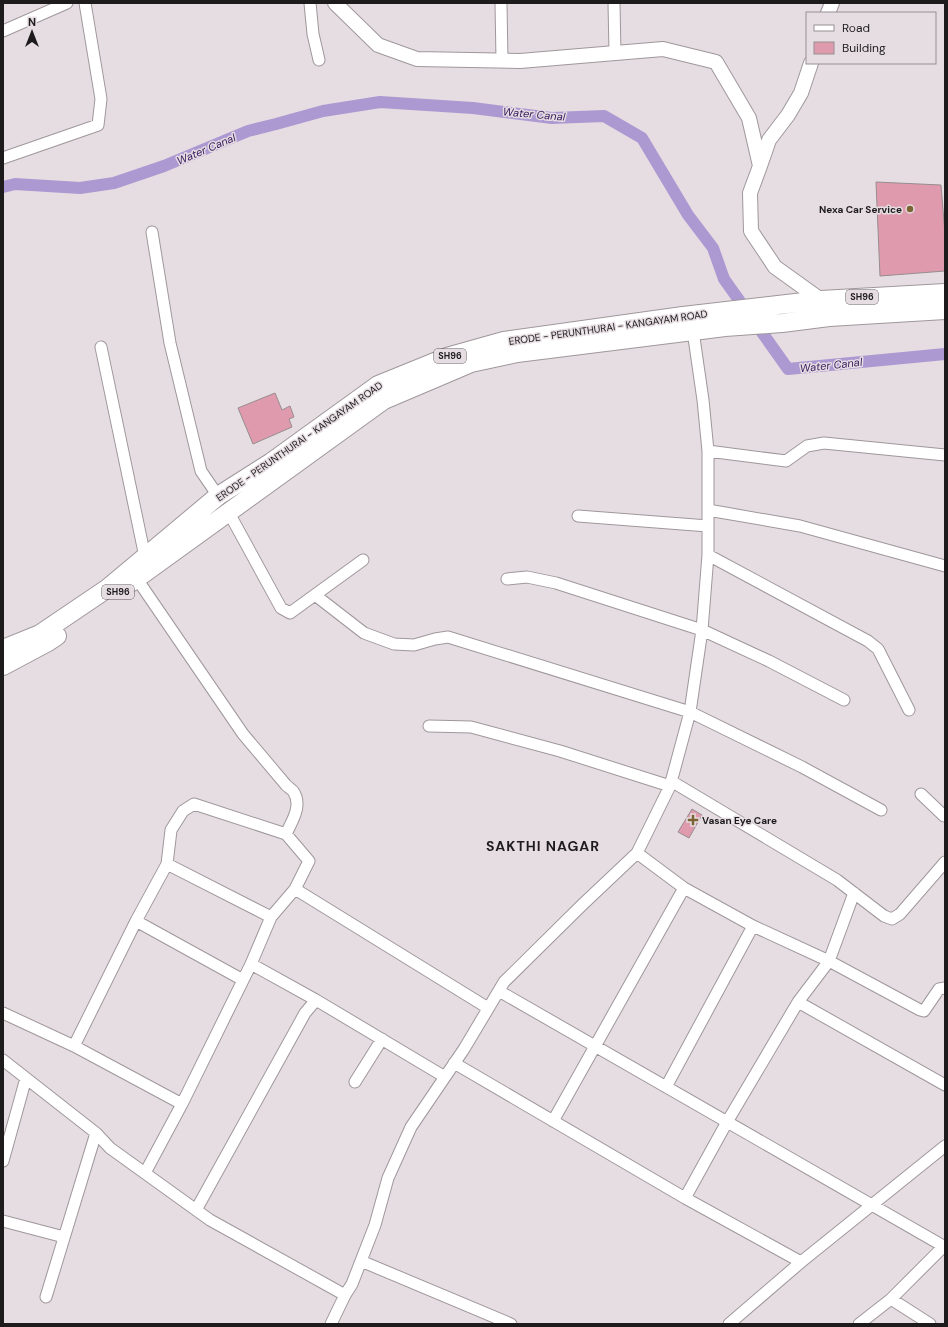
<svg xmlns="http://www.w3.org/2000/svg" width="948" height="1327" viewBox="0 0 948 1327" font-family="'DM Sans',sans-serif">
  <rect width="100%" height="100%" fill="#e6dde2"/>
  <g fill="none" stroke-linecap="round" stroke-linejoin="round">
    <path stroke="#ac99d2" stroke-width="12" d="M 3,187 L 15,184 L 80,188 L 114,183 L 164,166 L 248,131 L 276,124 L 323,111 L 380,102 L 473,108 L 552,118 L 604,116 L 642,138 L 688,215 L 713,248 L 724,279 L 788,369 L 945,354"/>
  </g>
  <path fill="#df9bad" stroke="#968d8f" d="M 876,182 L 941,185 L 945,234 L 945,271 L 880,276 Z
    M 275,393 L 282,410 L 290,406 L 294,417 L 289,419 L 292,427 L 253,444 L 238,408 Z
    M 692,809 L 702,815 L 689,838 L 678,832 Z"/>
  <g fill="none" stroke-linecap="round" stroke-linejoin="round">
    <defs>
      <path id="minor" d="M 310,3 L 313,34 L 319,60
        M 501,3 L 502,60
        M 614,3 L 615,53
        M 3,31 L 67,3
        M 3,158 L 98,125 L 101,99 L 85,3
        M 152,232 L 170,343 L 201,471 L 218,496
        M 101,347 L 145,557
        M 708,451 L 786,461 L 807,446 L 824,443 L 945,455
        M 708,510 L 800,526 L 945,566
        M 229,513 L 281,608 L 290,613 L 363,560
        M 578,516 L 708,526
        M 708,555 L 868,641 L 878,649 L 909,710
        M 137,579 L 243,734 L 286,785 C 288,787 291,789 293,791 C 303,805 292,821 286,834 L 309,861 L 295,889 L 488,1008
        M 507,579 L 527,577 L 556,583 L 702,630 L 769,661 L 844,700
        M 315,595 L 364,633 L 394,644 L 414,645 L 435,639 L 448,637 L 690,712 L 802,767 L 881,810
        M 429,726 L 471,727 L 560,751 L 670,786
        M 671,781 L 837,880 L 884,916 L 892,919 L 900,914 L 945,862
        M 921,794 L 944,816
        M 637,853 L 684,888 L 753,926 L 829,961 L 920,1010 L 924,1011 L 939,989 L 945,988
        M 167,864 L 271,917
        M 136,921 L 243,980
        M 251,964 L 316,1000 L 445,1077
        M 499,991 L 945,1247
        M 798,1002 L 945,1085
        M 3,1013 L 74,1046 L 182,1104
        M 74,1046 L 136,921 L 167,864 L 171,830 L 183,811 L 194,804 L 286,834
        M 3,1060 L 96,1133 L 110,1148 L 210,1220 L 345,1295 L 352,1284 L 375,1225 L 388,1178 L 411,1127 L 464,1049 L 504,982 L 582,905 L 637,853 L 670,786 L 690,712 L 702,630 L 708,555 L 708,451 L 703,400 L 693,331
        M 454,1063 L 685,1198 L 801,1262
        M 355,1082 L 382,1039
        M 666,1087 L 753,926
        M 553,1121 L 684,888
        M 3,1161 L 26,1078
        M 145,1173 L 182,1104 L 251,964 L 271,917 L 295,889
        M 685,1198 L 727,1122 L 798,1002 L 829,961 L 854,893
        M 196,1210 L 305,1013 L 316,1000
        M 3,1221 L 64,1237
        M 361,1261 L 511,1324
        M 46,1297 L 96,1133
        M 891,1299 L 930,1324
        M 331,1324 L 345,1295
        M 729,1324 L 801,1262 L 945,1146
        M 859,1324 L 891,1299 L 944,1246"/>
      <path id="tertiary" d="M 335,3 L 378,45 L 417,59 L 520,61 L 663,49 L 716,62 L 749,118 L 760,166
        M 828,13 L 832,3
        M 811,63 L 801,93 L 788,115 L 769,140 L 760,166 L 750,193 L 751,231 L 775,267 L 821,300 L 824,305"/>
      <path id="primary" d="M 132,582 L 384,400 L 471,363 L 517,353 L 725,327 L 782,323 L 829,317 L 945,310
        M 3,649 L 40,634 L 108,588 L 218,496 L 270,463 L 378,385 L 447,357 L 504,341 L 683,316 L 821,300 L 945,293
        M 3,666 L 48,642 L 57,636"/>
    </defs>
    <use href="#minor" stroke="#9f979b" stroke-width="13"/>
    <use href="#tertiary" stroke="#9f979b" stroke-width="16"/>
    <use href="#primary" stroke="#9f979b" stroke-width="20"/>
    <use href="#minor" stroke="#fff" stroke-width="11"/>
    <use href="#tertiary" stroke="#fff" stroke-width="14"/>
    <use href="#primary" stroke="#fff" stroke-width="18"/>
  </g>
  <g fill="#7a6434" stroke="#e6dde2" stroke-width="1.5">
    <circle cx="910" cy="209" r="4"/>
    <path d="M691 814h4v4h4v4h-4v4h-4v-4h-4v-4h4z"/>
  </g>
  <g text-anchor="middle" stroke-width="3" stroke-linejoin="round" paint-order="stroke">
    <g fill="#e6dde2" stroke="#5a5557" stroke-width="1">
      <rect x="846" y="290" width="32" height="14" rx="3"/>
      <rect x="434" y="349" width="32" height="14" rx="3"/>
      <rect x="102" y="585" width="32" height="14" rx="3"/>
    </g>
    <g font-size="9" font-weight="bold" fill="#1e1b1c">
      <text x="862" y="300">SH96</text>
      <text x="450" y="359">SH96</text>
      <text x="118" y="595">SH96</text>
    </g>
    <g font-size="10" font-weight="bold" fill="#1e1b1c" stroke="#e6dde2" text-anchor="end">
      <text x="902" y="213">Nexa Car Service</text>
      <text x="702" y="824" text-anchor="start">Vasan Eye Care</text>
    </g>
    <g font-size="10" fill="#1e1b1c" stroke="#e6dde2">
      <text transform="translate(608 327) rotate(-8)" y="4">ERODE - PERUNTHURAI - KANGAYAM ROAD</text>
      <text transform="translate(299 441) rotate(-35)" y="4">ERODE - PERUNTHURAI - KANGAYAM ROAD</text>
    </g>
    <g font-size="11" font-style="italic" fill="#37195d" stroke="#e6dde2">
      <text transform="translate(534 114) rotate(5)" y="4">Water Canal</text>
      <text transform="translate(206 149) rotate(-23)" y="4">Water Canal</text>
      <text transform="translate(831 365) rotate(-6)" y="4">Water Canal</text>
    </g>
    <g font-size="14" font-weight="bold" letter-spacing="1" fill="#1e1b1c" stroke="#e6dde2">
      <text x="543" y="851">SAKTHI NAGAR</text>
    </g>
  </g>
  <rect width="948" height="1327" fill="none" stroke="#1e1b1c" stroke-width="8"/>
  <rect x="806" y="12" width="130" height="52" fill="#e6dde2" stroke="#968f93"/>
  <rect x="814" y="25" width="20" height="6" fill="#ffffff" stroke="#968f93"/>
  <text x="842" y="32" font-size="12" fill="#1e1b1c">Road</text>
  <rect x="814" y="42" width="20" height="12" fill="#df9bad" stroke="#968f93"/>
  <text x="842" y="52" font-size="12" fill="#1e1b1c">Building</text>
  <g transform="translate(32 32)" stroke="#e6dde2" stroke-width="3" paint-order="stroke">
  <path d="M0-3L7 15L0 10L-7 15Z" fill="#1e1b1c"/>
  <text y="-6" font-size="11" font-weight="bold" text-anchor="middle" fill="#1e1b1c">N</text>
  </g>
</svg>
